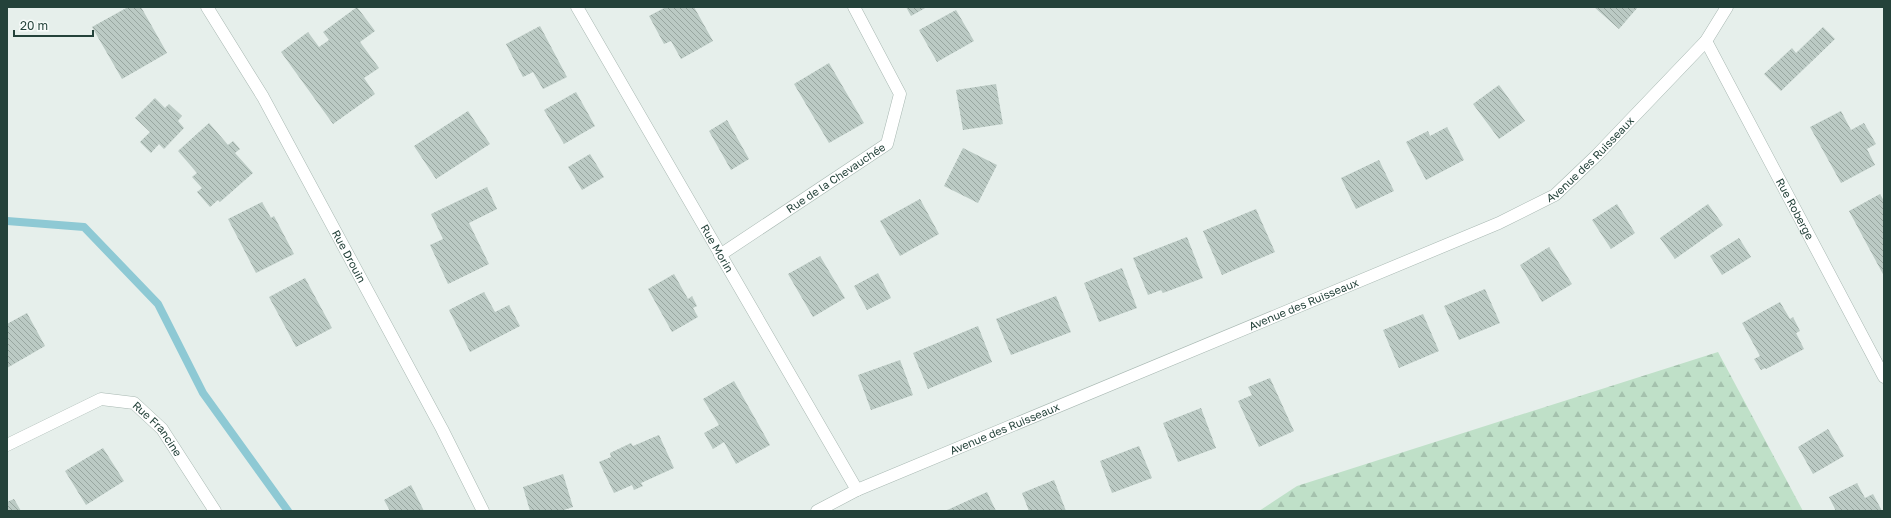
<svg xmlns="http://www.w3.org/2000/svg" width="1891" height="518" viewBox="0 0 1891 518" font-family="'Golos Text',sans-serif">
  <defs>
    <pattern id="forest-firs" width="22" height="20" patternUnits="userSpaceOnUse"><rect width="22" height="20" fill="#bfe0c8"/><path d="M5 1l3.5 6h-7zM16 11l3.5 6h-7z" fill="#a4c1ad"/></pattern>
    <pattern id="building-back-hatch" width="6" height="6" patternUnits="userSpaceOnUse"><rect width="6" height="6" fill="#bbcac4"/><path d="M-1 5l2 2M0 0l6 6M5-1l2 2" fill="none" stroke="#98a6a0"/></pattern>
  </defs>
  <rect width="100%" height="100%" fill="#e6efeb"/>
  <path fill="url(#forest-firs)" d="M 1718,352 L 1803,511 L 1259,511 L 1297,486 Z"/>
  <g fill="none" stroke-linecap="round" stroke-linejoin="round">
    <path stroke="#8ec9d4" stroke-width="8" d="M 7,221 L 84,227 L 158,304 L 203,393 L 288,511"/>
  </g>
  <path fill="url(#building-back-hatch)" d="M 128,7 L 141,7 L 167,53 L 122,79 L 92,27 Z
    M 357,7 L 375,31 L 360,42 L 379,68 L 364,78 L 375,94 L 333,124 L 281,52 L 308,32 L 319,47 L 329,40 L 323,32 Z
    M 666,7 L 694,7 L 713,41 L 681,59 L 671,41 L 664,44 L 649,16 Z
    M 906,7 L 927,7 L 911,16 Z
    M 1594,7 L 1638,7 L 1619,29 Z
    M 956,10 L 974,41 L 937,62 L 919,30 Z
    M 540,26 L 567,77 L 543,89 L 533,72 L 523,77 L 506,44 Z
    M 1823,27 L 1835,39 L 1781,91 L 1764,74 L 1792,48 L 1796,53 Z
    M 829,63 L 864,123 L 829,143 L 794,84 Z
    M 996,84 L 1003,124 L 963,130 L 956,90 Z
    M 1499,85 L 1525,121 L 1499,139 L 1473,104 Z
    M 576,92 L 595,126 L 564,144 L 544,110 Z
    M 155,98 L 165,108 L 169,104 L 182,116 L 178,121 L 184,128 L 164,149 L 159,144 L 151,153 L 140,142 L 150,132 L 135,118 Z
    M 468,111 L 490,144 L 436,179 L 414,146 Z
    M 1841,111 L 1851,130 L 1864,123 L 1876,144 L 1867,149 L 1875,165 L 1841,183 L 1810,127 Z
    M 727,120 L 749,159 L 731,170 L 709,131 Z
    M 209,123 L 228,145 L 233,141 L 240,149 L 235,153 L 253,173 L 220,202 L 218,200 L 210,207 L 197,192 L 202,188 L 192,177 L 197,173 L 178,151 Z
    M 1447,127 L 1464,160 L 1426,180 L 1406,142 L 1428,131 L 1430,136 Z
    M 963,148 L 997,165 L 978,203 L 944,186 Z
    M 590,154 L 604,177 L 582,190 L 568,167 Z
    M 1379,160 L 1394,191 L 1356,209 L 1341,178 Z
    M 487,187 L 497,209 L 469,223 L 489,264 L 448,284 L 430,245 L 443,239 L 431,214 Z
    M 1880,194 L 1884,201 L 1884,276 L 1849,211 Z
    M 920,199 L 939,234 L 900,256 L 880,221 Z
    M 262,202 L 271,218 L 274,216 L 294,254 L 256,273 L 228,219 Z
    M 1617,204 L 1635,233 L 1611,249 L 1592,220 Z
    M 1708,204 L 1723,225 L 1675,259 L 1660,238 Z
    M 1256,209 L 1275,252 L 1222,275 L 1203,231 Z
    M 1187,237 L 1203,278 L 1163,293 L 1161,290 L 1148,295 L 1133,258 Z
    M 1739,238 L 1751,257 L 1722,275 L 1710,256 Z
    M 1549,247 L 1572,284 L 1542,302 L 1520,265 Z
    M 820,256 L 845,298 L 813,317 L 788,274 Z
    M 1122,268 L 1137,308 L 1099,322 L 1084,283 Z
    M 878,273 L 891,298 L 867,310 L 854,286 Z
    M 674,274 L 688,299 L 692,296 L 697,306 L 693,308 L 698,317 L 672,332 L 648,289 Z
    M 305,278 L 332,328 L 296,347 L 269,297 Z
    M 1485,289 L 1500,323 L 1459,340 L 1444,306 Z
    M 484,292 L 495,312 L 509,305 L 520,326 L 470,352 L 449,310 Z
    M 1056,296 L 1071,332 L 1011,355 L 996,319 Z
    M 1780,302 L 1790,319 L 1793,317 L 1800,331 L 1796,333 L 1804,349 L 1766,369 L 1765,368 L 1761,370 L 1754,359 L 1760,356 L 1742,323 Z
    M 27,313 L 45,346 L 7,368 L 7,324 Z
    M 1423,314 L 1439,351 L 1399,368 L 1383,330 Z
    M 978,326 L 992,362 L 928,389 L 913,353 Z
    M 900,360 L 913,395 L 871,410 L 858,375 Z
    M 1270,378 L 1294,431 L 1259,447 L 1238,401 L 1252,395 L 1248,387 Z
    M 734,381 L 770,445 L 736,464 L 724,442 L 713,449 L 704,433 L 719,425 L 703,399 Z
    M 1201,408 L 1216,448 L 1178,462 L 1163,423 Z
    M 1828,429 L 1844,456 L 1813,474 L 1798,447 Z
    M 659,435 L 674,468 L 641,483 L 643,486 L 634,490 L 632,485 L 614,493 L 599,462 L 611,457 L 610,453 L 631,443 L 633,446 Z
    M 1139,446 L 1152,478 L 1112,493 L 1100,461 Z
    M 103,448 L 124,481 L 86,505 L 65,471 Z
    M 563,474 L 573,507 L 561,511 L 530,511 L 523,487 Z
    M 1054,480 L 1066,511 L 1029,511 L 1022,493 Z
    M 1857,483 L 1865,498 L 1873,494 L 1882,511 L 1836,511 L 1829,497 Z
    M 411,485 L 424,511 L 390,511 L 384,500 Z
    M 987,492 L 996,511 L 945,511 Z
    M 14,499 L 21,511 L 7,511 L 7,502 Z"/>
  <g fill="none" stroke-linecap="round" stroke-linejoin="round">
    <defs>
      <g id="minor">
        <path id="s1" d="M 207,7 L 263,97 L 442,429 L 483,511"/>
        <path id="s2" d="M 577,7 L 857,490"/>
        <path id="s3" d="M 1706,41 L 1884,377"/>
        <path id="s4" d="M 720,255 L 887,144 L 900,94 L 854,7"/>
        <path id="s5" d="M 7,445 L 101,399 L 134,403 L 162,429 L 215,511"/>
        <path id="s6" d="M 817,511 L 857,490 L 1499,223 L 1555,195 L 1597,155 L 1706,41 L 1727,7"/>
      </g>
    </defs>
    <use href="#minor" stroke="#a8b8b2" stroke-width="13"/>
    <use href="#minor" stroke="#fff" stroke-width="12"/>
  </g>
  <g text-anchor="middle" stroke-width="3" stroke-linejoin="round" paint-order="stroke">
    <g font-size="11" fill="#24423a" stroke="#f7fbf9">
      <text dy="4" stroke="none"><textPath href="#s6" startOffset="853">Avenue des Ruisseaux</textPath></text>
      <text dy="4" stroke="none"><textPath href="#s4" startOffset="139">Rue de la Chevauchée</textPath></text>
      <text dy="4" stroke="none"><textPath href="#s3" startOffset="190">Rue Roberge</textPath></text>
      <text dy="4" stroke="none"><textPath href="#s2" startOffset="279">Rue Morin</textPath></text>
      <text dy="4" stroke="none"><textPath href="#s1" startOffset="287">Rue Drouin</textPath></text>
      <text dy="4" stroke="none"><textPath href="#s6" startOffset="529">Avenue des Ruisseaux</textPath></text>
      <text dy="4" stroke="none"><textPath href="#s6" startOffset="205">Avenue des Ruisseaux</textPath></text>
      <text dy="4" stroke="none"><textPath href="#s5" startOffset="173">Rue Francine</textPath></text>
    </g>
  </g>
  <rect width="1891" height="518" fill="none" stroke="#24423a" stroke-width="16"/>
  <path d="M14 30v6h79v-6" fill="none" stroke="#24423a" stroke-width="2"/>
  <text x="20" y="30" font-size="12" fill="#24423a" stroke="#f7fbf9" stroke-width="3" paint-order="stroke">20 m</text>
</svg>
